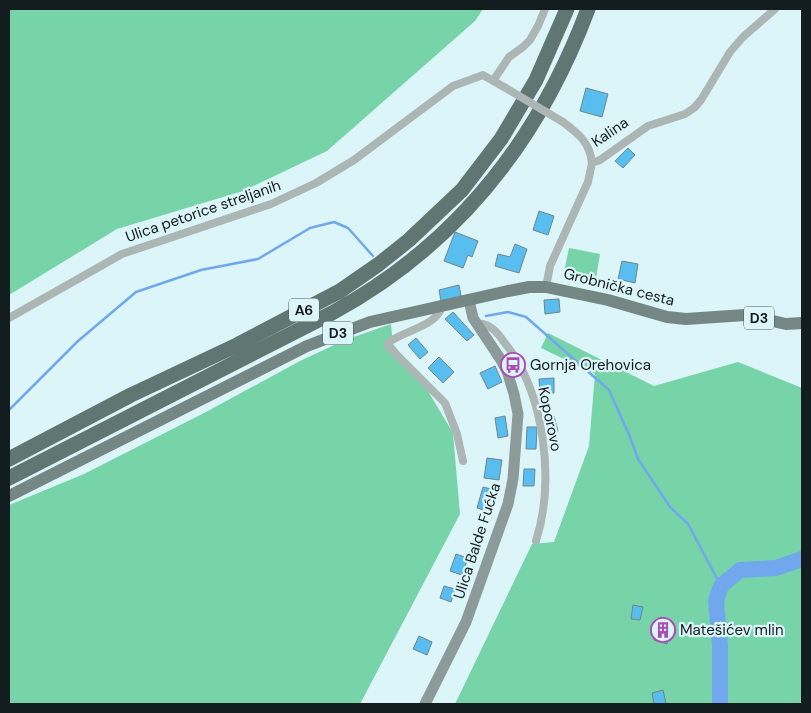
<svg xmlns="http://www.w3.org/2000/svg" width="811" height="713" viewBox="0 0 811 713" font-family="'DM Sans',sans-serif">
  <rect width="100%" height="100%" fill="#dcf5f9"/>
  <path fill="#76d4a8" d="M 9,9 L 483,9 L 475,21 L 327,151 L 243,191 L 117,229 L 9,295 Z
    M 569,248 L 600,254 L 596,278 L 564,272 Z
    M 391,324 L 393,344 L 419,376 L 453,433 L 460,514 L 360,704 L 9,704 L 9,505 L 84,474 L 206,412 L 300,361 L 345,340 Z
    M 548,333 L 654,386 L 738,362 L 802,388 L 802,704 L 455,704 L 532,544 L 554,542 L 589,446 L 595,374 L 541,348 Z"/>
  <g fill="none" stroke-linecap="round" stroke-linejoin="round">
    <path stroke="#71a8ed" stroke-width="2.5" d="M 486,316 L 508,312 L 526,317 L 609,390 L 630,437 L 638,459 L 670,507 L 688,524 L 721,586
      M 10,409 L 78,341 L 136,292 L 201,270 L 258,259 L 310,228 L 334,222 L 348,228 L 373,256"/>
    <path stroke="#71a8ed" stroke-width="16" d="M 720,704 L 720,646 L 716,601 L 721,586 L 740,570 L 776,568 L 802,559"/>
  </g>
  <path fill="#58beef" stroke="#71848e" d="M 586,88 L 608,94 L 602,117 L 580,111 Z
    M 628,148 L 635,155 L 623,168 L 615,161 Z
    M 539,211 L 554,216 L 548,235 L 533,230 Z
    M 455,232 L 478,241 L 472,257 L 468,255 L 463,268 L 444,261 Z
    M 515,244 L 527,249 L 519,273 L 495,266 L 498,254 L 510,257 Z
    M 622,261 L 638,264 L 635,283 L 618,279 Z
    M 459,285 L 461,296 L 441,301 L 439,290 Z
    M 559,299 L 560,312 L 545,314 L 544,300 Z
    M 453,312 L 474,335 L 467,341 L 445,319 Z
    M 416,338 L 428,352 L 420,359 L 408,345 Z
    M 439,357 L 454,372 L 443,383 L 428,368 Z
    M 495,366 L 502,382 L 488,389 L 480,373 Z
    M 554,378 L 554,393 L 540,394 L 539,379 Z
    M 505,416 L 508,436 L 498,438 L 495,418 Z
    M 554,416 L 558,431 L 549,433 L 546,418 Z
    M 527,427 L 537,427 L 536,449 L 526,449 Z
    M 487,458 L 502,460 L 499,480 L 484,478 Z
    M 524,469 L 535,469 L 534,486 L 523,486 Z
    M 483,487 L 499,491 L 492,513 L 477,508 Z
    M 456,554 L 468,558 L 462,575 L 450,571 Z
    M 444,586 L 455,589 L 451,602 L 440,598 Z
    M 633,605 L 643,607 L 640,620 L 631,619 Z
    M 660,617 L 672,621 L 667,644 L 654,640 Z
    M 419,636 L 432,642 L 427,655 L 413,649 Z
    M 663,690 L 666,704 L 654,704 L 652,693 Z"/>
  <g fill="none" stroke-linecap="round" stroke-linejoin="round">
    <path stroke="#acb7b5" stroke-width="8" d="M 493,81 L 509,57 L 523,47 L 530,40 L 538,26 L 545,9
      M 563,122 C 579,134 590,143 592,163
      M 546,287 L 550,266 L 588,182 L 592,163 L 600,160 L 648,126 L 685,114 L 694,108 L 701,100 L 730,52 L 743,37 L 775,9
      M 442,306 C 438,326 402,331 388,343 L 388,346 L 445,403 L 457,434 L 463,461
      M 9,318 L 122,254 L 271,204 L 316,183 L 354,160 L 453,86 L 483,75 L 504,87
      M 477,324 C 489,322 498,333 504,342 C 545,392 555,481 536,541"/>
    <path stroke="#8c9b99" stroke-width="11" d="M 425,704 L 466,622 L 508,504 L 513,479 L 518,414 L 514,394 L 507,371 L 501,360 L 473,318 L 469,300"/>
    <path stroke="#748784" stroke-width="12" d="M 9,496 L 307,346 L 370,322 L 508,291 L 529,287 L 546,287 L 608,300 L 667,317 L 686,319 L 745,315 L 786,324 L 802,323"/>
    <path stroke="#607673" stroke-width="15" d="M 9,459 L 131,395 L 237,345 L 340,291 L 379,264 L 409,240 L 462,190 L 501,139 L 536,80 L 567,9
      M 9,478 L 332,313 C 457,245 539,140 588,9"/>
    <path stroke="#acb7b5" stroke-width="8" d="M 504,87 L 563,122"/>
  </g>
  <defs>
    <symbol id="bus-ring" viewBox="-11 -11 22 22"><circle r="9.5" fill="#dcf5f9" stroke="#ab4bb4" stroke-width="1.5"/><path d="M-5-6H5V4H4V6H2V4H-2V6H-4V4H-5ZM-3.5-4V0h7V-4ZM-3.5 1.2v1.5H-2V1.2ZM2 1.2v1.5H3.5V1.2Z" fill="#ab4bb4"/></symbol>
    <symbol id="building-ring" viewBox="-11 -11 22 22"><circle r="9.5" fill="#dcf5f9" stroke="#ab4bb4" stroke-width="1.5"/><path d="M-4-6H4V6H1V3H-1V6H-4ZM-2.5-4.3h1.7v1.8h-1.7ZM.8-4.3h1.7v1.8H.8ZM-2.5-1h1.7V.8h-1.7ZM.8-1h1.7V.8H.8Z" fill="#ab4bb4"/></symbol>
  </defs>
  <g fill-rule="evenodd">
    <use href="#bus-ring" x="499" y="351" width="28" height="28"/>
    <use href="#building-ring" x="649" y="616" width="28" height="28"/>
  </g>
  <g text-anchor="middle" stroke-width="4.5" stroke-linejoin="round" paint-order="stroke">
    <g fill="#dcf5f9" stroke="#4f5d60" stroke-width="1">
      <rect x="289" y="298.5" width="30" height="23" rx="4"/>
      <rect x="744" y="306.5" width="30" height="23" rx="4"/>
      <rect x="323" y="321.5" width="30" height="23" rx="4"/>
    </g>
    <g font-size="14" font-weight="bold" fill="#131c1e">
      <text x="304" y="315">A6</text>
      <text x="759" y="323">D3</text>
      <text x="338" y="338">D3</text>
    </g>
    <g font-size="15" fill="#131c1e" stroke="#dcf5f9">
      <text transform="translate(610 132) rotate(-34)" y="5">Kalina</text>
      <text transform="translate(203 211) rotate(-19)" y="5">Ulica petorice streljanih</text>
      <text transform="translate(619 287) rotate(14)" y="5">Grobnička cesta</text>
      <text transform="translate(550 419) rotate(78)" y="5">Koporovo</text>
      <text transform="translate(477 541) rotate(-72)" y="5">Ulica Balde Fućka</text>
    </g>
    <g font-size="15" fill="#131c1e" stroke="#dcf5f9" text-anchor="start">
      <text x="530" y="370">Gornja Orehovica</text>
      <text x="680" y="635">Matešićev mlin</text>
    </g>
  </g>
  <rect width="811" height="713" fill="none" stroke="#131c1e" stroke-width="20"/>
</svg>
